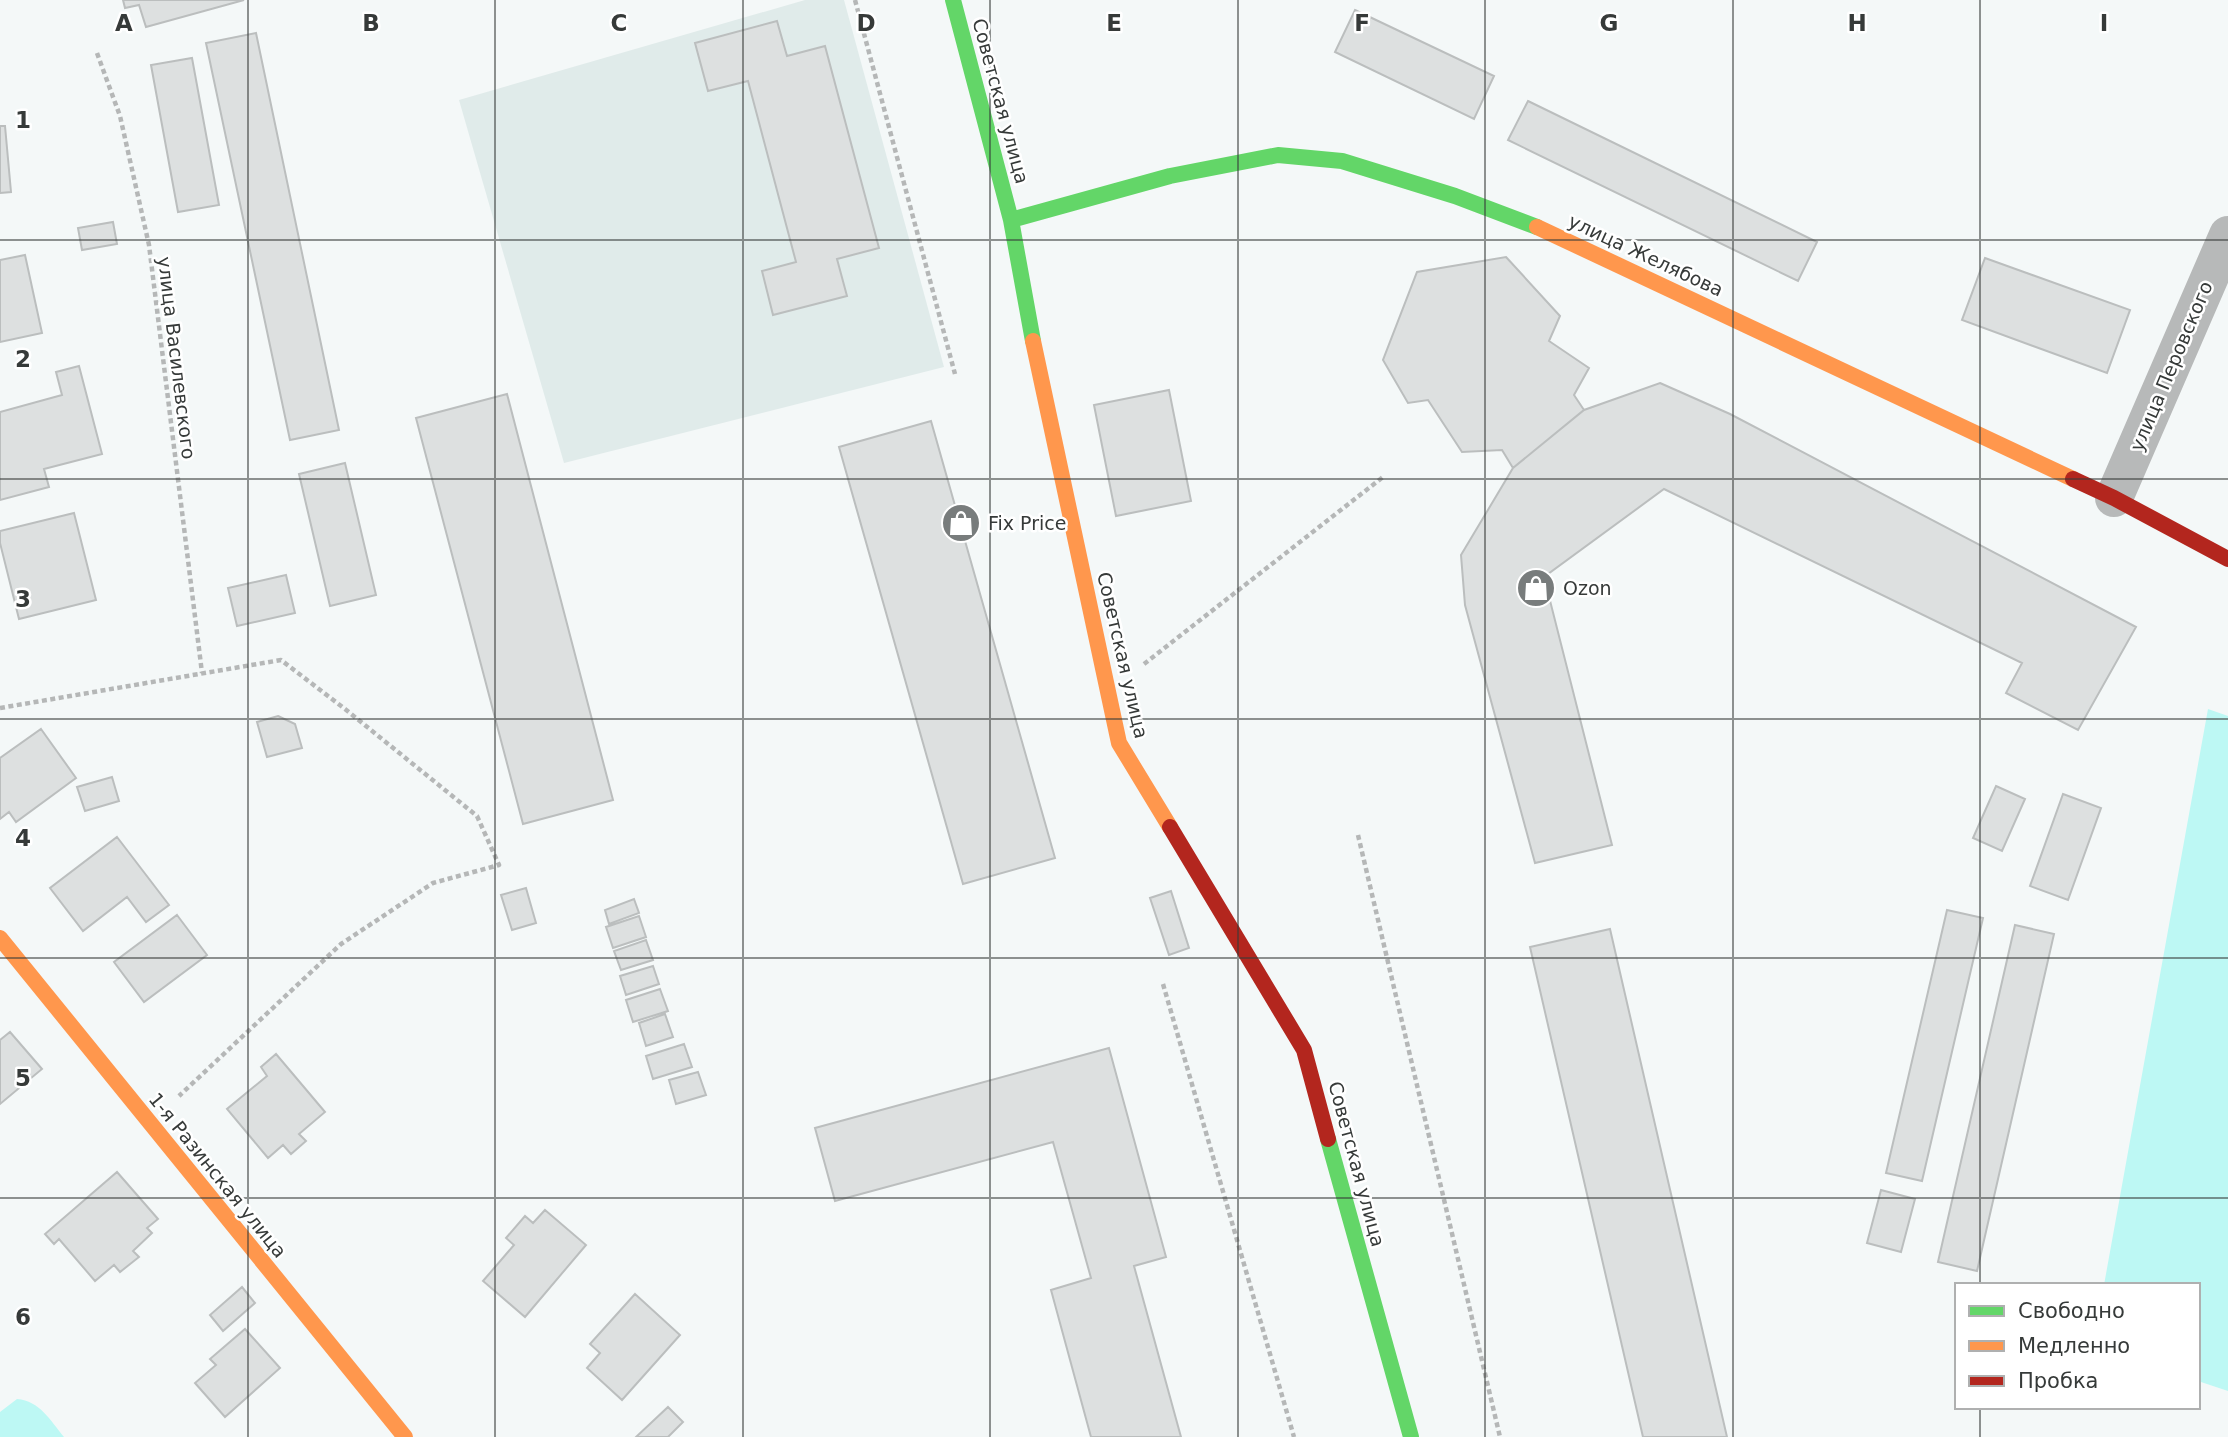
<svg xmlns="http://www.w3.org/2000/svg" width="2228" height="1437" viewBox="0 0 2228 1437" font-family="'DejaVu Sans',sans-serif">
  <rect width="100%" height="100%" fill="#f4f8f8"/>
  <path fill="#e0ebea" d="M 805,0 L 844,0 L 944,367 L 564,463 L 459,100 Z"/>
  <path fill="#bdf8f4" d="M 2208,709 L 2228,716 L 2228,1391 L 2198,1381 L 2198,1285 L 2104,1285 Z
    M 17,1399 C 40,1401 50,1420 64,1437 L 0,1437 L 0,1412 Z"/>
  <path fill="#dde0e0" stroke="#bbbebe" stroke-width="2" d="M 123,0 L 244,0 L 146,27 L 139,5 L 125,8 Z
    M 1355,10 L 1494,76 L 1474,119 L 1335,52 Z
    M 777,21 L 787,56 L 825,46 L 879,248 L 837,259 L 847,296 L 773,315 L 762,271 L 796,262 L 748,81 L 708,91 L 695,43 Z
    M 256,33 L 339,430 L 290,440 L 206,43 Z
    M 192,58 L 219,205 L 178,212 L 151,65 Z
    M 1528,101 L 1817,242 L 1798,281 L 1508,140 Z
    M 0,126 L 5,126 L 11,192 L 0,193 Z
    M 113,222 L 117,244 L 82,250 L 78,228 Z
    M 25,255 L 42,333 L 0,342 L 0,260 Z
    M 1506,257 L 1560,316 L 1549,341 L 1589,368 L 1574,395 L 1584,410 L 1513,468 L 1502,450 L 1462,452 L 1428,400 L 1408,403 L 1383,360 L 1417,272 Z
    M 1985,258 L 2130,310 L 2107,373 L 1962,320 Z
    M 79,366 L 102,454 L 44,469 L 49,487 L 0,500 L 0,412 L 62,395 L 56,372 Z
    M 1660,383 L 1730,414 L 2136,627 L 2078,730 L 2006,693 L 2022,663 L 1664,489 L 1544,577 L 1612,845 L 1535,863 L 1465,605 L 1461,555 L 1513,468 L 1584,410 Z
    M 1169,390 L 1191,501 L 1116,516 L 1094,405 Z
    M 507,394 L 613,800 L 523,824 L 416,418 Z
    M 931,421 L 1055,858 L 963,884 L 839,447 Z
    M 345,463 L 376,595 L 330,606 L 299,474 Z
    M 74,513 L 96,600 L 19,619 L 0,543 L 0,531 Z
    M 286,575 L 295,613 L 237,626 L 228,588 Z
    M 278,716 L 295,724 L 302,748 L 267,757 L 257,722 Z
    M 41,729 L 76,778 L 16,822 L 9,812 L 0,819 L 0,758 Z
    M 112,777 L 119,801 L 85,811 L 77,787 Z
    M 1996,786 L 2025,799 L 2002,851 L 1973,838 Z
    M 2063,794 L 2101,808 L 2068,900 L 2030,886 Z
    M 117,837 L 169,905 L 146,922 L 127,897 L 83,931 L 50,888 Z
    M 526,888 L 536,923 L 512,930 L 501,895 Z
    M 1171,891 L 1189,948 L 1169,955 L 1150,898 Z
    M 634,899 L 639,913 L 609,924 L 605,910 Z
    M 1947,910 L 1983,918 L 1922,1181 L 1886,1173 Z
    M 177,915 L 207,955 L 144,1002 L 114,962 Z
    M 639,916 L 646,937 L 613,948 L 606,927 Z
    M 2015,925 L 2054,934 L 1977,1271 L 1938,1262 Z
    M 1610,929 L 1727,1437 L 1643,1437 L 1530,947 Z
    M 646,940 L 653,960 L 621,970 L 614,951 Z
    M 653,966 L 659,984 L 626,995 L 620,976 Z
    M 660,989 L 668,1011 L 633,1022 L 626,1000 Z
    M 665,1014 L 673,1037 L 646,1046 L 639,1023 Z
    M 10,1032 L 42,1069 L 0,1104 L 0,1040 Z
    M 684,1044 L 692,1067 L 653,1079 L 646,1056 Z
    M 1109,1048 L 1166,1257 L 1134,1266 L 1181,1437 L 1091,1437 L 1051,1290 L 1091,1278 L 1053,1142 L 835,1201 L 815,1128 Z
    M 276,1054 L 325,1112 L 299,1134 L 306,1141 L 291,1154 L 283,1145 L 268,1158 L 227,1109 L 267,1076 L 261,1067 Z
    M 698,1072 L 706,1095 L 676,1104 L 669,1080 Z
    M 117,1172 L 158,1219 L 147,1228 L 152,1233 L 133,1251 L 139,1257 L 120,1272 L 114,1265 L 95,1281 L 59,1239 L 54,1244 L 45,1234 Z
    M 1881,1190 L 1915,1199 L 1901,1252 L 1867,1243 Z
    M 545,1210 L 586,1245 L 525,1317 L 483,1281 L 514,1245 L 506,1238 L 525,1216 L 533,1223 Z
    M 242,1287 L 255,1303 L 223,1331 L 210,1315 Z
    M 635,1294 L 680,1335 L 622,1400 L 587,1368 L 600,1353 L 590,1344 Z
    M 245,1329 L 280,1368 L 225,1417 L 195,1383 L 216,1365 L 210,1359 Z
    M 668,1407 L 683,1422 L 668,1437 L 636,1437 Z"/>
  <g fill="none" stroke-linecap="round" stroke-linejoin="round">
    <path stroke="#b5b7b7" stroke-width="4.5" stroke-dasharray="5 3.5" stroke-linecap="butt" d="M 855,0 L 955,374
      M 97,53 L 120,116 L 149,245 L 202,673
      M 1144,664 L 1383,477
      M 0,708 L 281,660 L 345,709 L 477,816 L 499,865 L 433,883 L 341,944 L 179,1096
      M 1358,835 L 1500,1437
      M 1163,984 L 1294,1437"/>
    <path stroke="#b7b9b9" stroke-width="38" d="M 2114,498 L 2228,235"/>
    <path stroke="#63d668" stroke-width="16" d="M 953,0 L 1011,220 L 1033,341
      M 1011,220 L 1170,176 L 1278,155 L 1342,161 L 1455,196 L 1537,227
      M 1328,1139 L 1411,1437"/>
    <path stroke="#ff974d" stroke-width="16" d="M 1537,227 L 2073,479
      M 1033,341 L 1119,743 L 1170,827
      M 0,938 L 405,1437"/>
    <path stroke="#b3261e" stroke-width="16" d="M 2073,479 L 2114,498 L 2228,559
      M 1170,827 L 1304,1050 L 1328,1139"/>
  </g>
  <path fill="none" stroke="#363a39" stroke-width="2" stroke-opacity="0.55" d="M 248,0 L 248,1437M 495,0 L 495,1437M 743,0 L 743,1437M 990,0 L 990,1437M 1238,0 L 1238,1437M 1485,0 L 1485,1437M 1733,0 L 1733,1437M 1980,0 L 1980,1285M 0,240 L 2228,240M 0,479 L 2228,479M 0,719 L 2228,719M 0,958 L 2228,958M 0,1198 L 2228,1198M 1980,1407 L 1980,1437"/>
  <defs>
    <symbol id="shop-disc" viewBox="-11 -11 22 22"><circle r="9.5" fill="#787c7c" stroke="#fff"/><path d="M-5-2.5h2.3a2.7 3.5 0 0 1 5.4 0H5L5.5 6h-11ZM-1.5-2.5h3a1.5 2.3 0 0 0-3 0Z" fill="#fff"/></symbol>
  </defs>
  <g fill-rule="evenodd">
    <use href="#shop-disc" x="939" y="501" width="44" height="44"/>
    <use href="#shop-disc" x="1514" y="566" width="44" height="44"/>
  </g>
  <g text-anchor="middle" stroke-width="5" stroke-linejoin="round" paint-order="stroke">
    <g font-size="19" fill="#363a39" stroke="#fff">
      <text transform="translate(1001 101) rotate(75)" y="7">Советская улица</text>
      <text transform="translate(1646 255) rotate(25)" y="7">улица Желябова</text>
      <text transform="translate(177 358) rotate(83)" y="7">улица Василевского</text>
      <text transform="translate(2171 366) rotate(-67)" y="7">улица Перовского</text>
      <text transform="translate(1123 655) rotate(77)" y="7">Советская улица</text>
      <text transform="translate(1357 1164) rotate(75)" y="7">Советская улица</text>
      <text transform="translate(218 1175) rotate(51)" y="7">1-я Разинская улица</text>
    </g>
    <g font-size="19" fill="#363a39" stroke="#fff" text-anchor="start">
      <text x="988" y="530">Fix Price</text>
      <text x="1563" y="595">Ozon</text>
    </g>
  </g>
  <g font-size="23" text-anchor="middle" font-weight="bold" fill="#363a39" stroke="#fff" stroke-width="5" stroke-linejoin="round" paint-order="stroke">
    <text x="124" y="31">A</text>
    <text x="371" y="31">B</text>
    <text x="619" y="31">C</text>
    <text x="866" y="31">D</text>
    <text x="1114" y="31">E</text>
    <text x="1362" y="31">F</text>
    <text x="1609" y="31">G</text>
    <text x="1857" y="31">H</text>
    <text x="2104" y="31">I</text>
    <text x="23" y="128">1</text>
    <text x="23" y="367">2</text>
    <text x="23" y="607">3</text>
    <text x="23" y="846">4</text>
    <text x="23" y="1086">5</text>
    <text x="23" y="1325">6</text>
  </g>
  <rect x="1955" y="1283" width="245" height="126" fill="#ffffff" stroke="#afb0b0" stroke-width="2"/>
  <rect x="1969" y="1306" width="35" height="10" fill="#63d668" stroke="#afb0b0" stroke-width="2"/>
  <text x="2018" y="1318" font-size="21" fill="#363a39">Свободно</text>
  <rect x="1969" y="1341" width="35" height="10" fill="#ff974d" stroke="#afb0b0" stroke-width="2"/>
  <text x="2018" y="1353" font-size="21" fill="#363a39">Медленно</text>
  <rect x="1969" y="1376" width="35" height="10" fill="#b3261e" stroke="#afb0b0" stroke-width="2"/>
  <text x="2018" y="1388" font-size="21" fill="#363a39">Пробка</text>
</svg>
